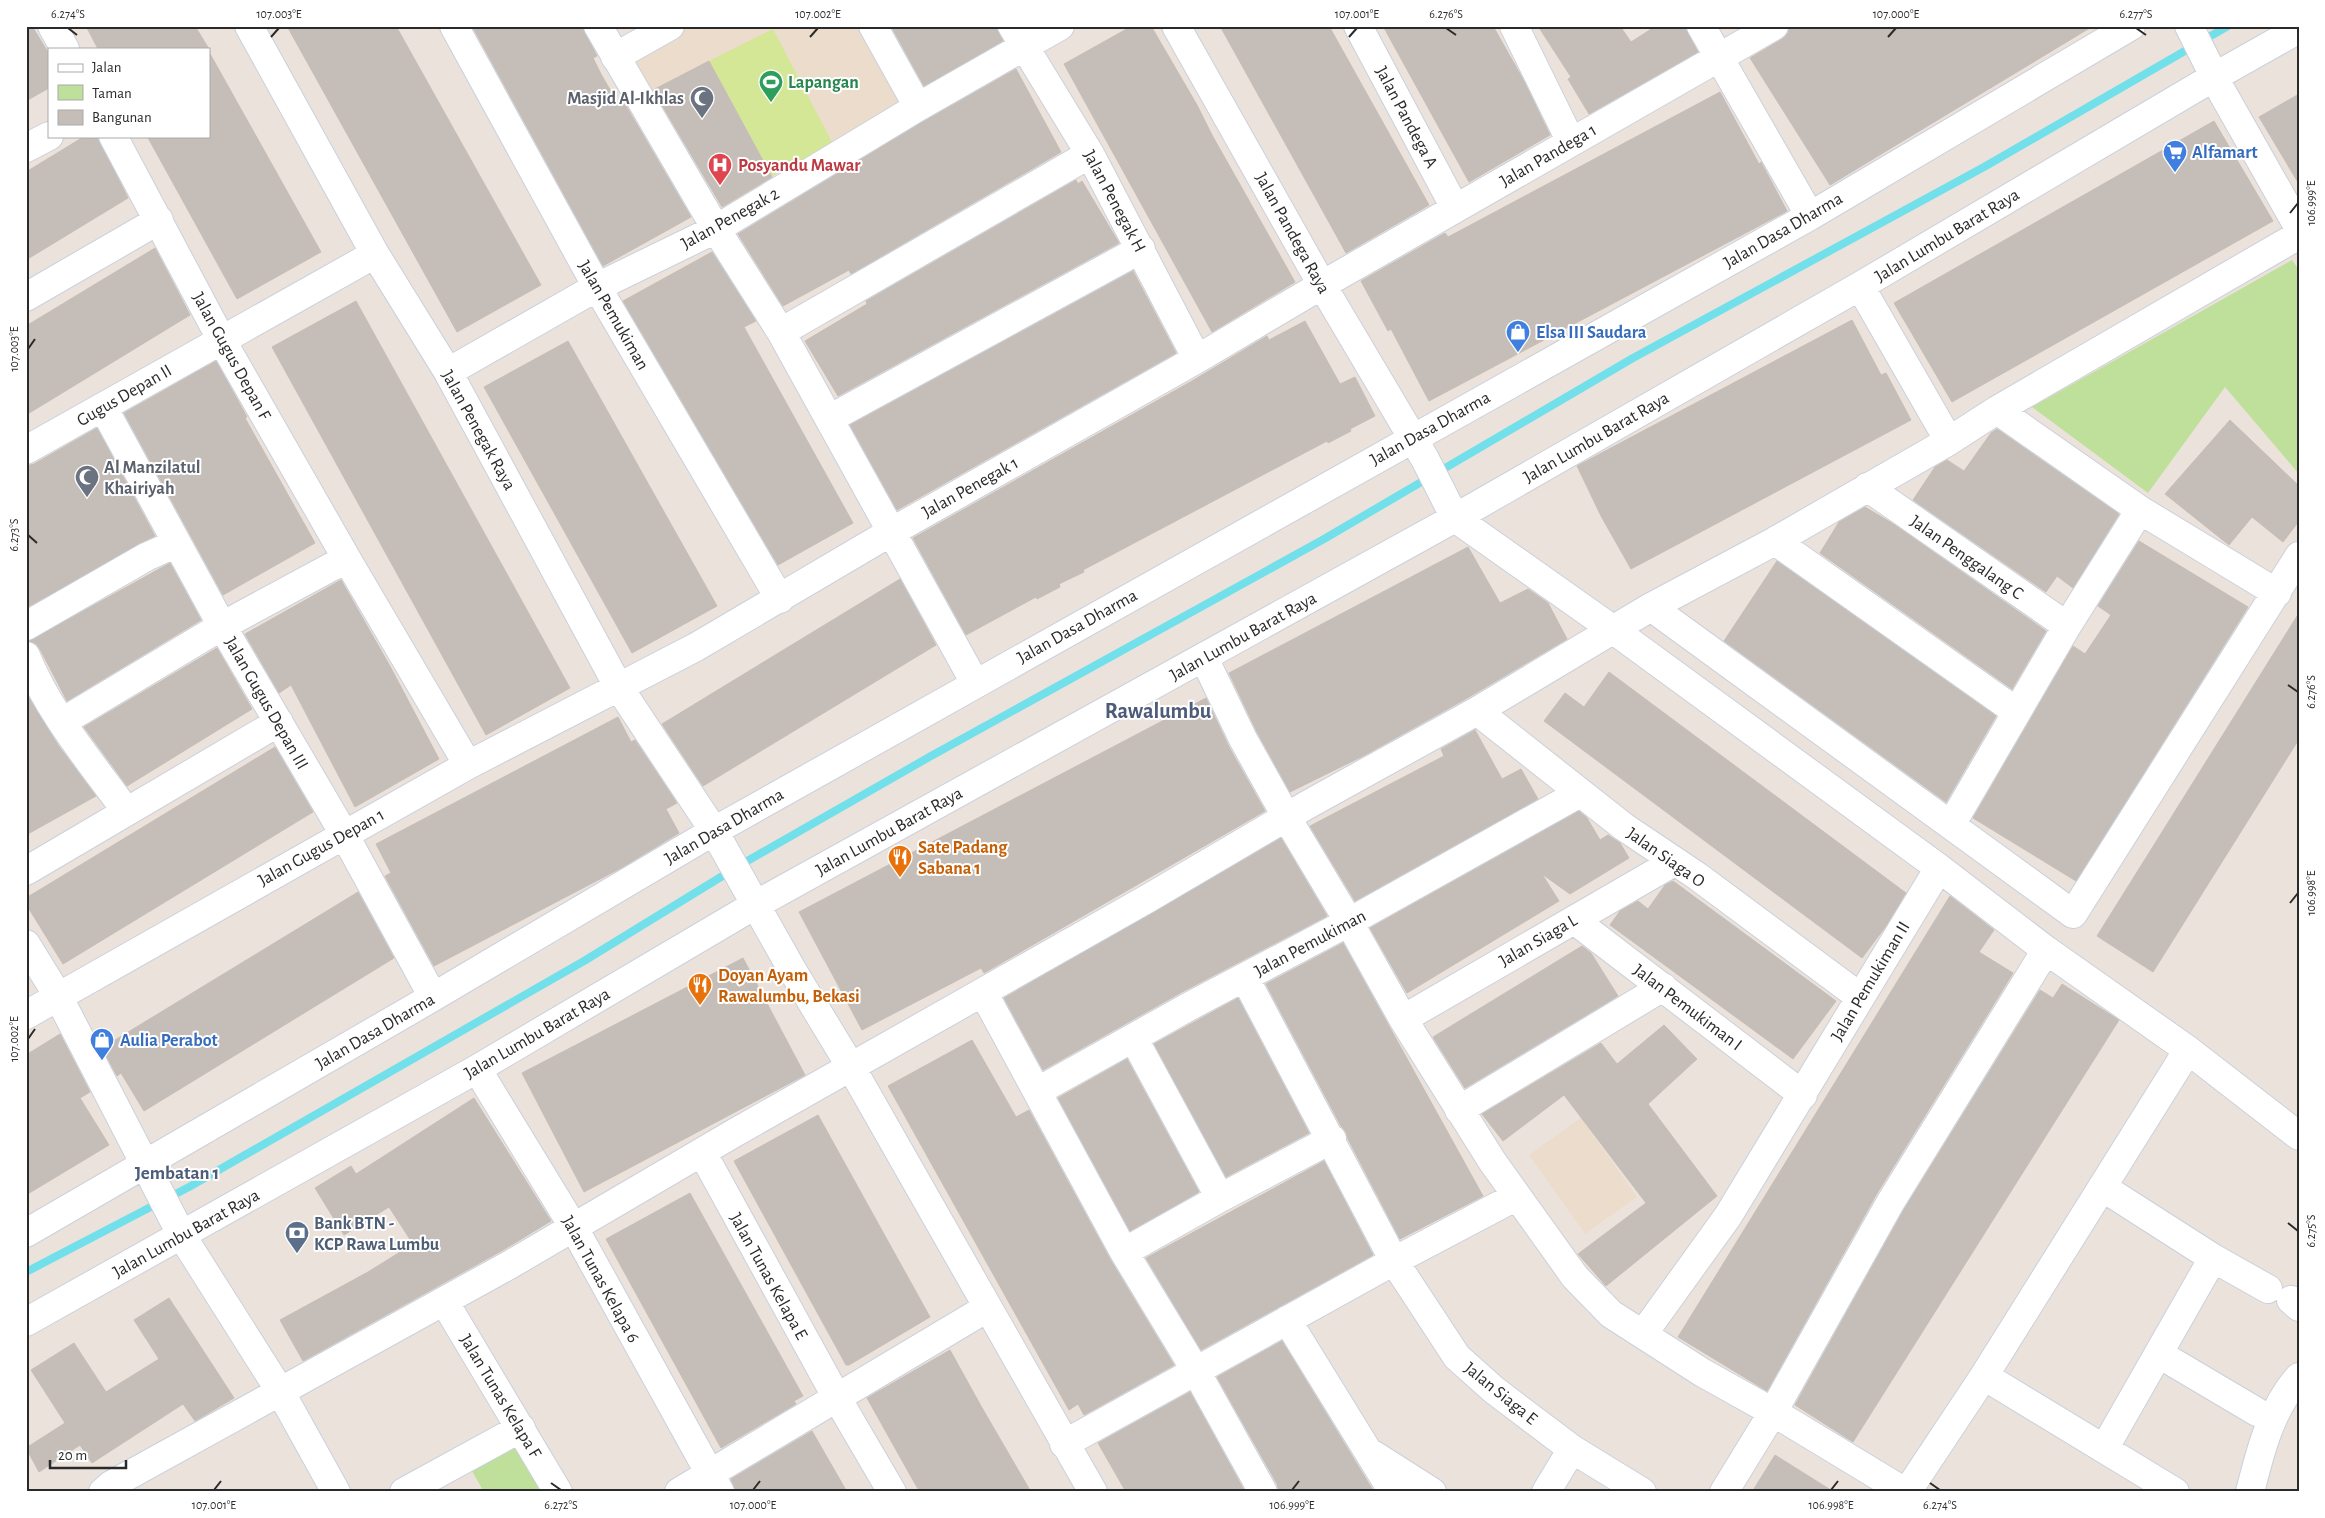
<svg xmlns="http://www.w3.org/2000/svg" width="2325" height="1518" viewBox="0 0 2325 1518" font-family="'Alegreya Sans',sans-serif">
  <rect width="100%" height="100%" fill="#ebe2dc"/>
  <path fill="#ecdccc" d="M 684,26 L 859,26 L 902,108 L 833,144 L 772,30 L 650,91 L 629,54 Z
    M 1581,1118 L 1637,1197 L 1585,1234 L 1529,1155 Z"/>
  <path fill="#bfe09a" d="M 2292,260 L 2299,270 L 2299,474 L 2225,387 L 2148,493 L 2032,407 Z
    M 519,1436 L 551,1492 L 484,1492 L 468,1464 Z"/>
  <path fill="#d3e796" d="M 773,29 L 833,144 L 772,176 L 709,61 Z"/>
  <g fill="none" stroke-linecap="round" stroke-linejoin="round">
    <path stroke="#72e0ea" stroke-width="8" d="M 26,1272 L 189,1187 L 584,961 L 742,864 L 931,756 L 1324,539 L 1633,358 L 1984,167 L 2228,26"/>
  </g>
  <path fill="#c4bdb8" stroke="#c7beb6" d="M 26,26 L 32,26 L 49,54 L 49,88 L 26,101 Z
    M 86,26 L 195,26 L 209,49 L 98,49 Z
    M 287,26 L 396,26 L 541,285 L 457,332 Z
    M 472,26 L 582,26 L 597,56 L 593,58 L 601,74 L 620,107 L 625,104 L 691,217 L 603,266 Z
    M 891,26 L 996,26 L 1003,41 L 924,86 Z
    M 1132,26 L 1151,26 L 1197,105 L 1212,135 L 1295,282 L 1212,332 L 1064,64 Z
    M 1220,26 L 1329,26 L 1429,205 L 1346,253 Z
    M 1383,26 L 1493,26 L 1524,81 L 1550,135 L 1469,182 Z
    M 1538,26 L 1620,26 L 1631,42 L 1656,26 L 1685,26 L 1698,52 L 1589,114 L 1568,79 L 1571,77 Z
    M 1790,26 L 2093,26 L 1830,185 L 1750,58 L 1782,39 L 1788,33 Z
    M 209,52 L 321,252 L 237,299 L 147,136 L 209,136 Z
    M 709,61 L 772,177 L 722,207 L 653,90 Z
    M 1016,69 L 1061,152 L 851,274 L 849,270 L 783,306 L 738,234 L 919,124 Z
    M 1720,92 L 1759,164 L 1761,162 L 1787,211 L 1429,401 L 1391,329 L 1388,331 L 1361,281 L 1445,233 L 1448,237 Z
    M 2299,94 L 2299,184 L 2259,117 Z
    M 2214,121 L 2273,221 L 1952,402 L 1894,303 Z
    M 85,136 L 97,136 L 128,198 L 26,260 L 26,172 Z
    M 1076,180 L 1078,184 L 1082,181 L 1119,243 L 838,396 L 805,341 L 867,304 L 866,301 Z
    M 155,248 L 190,315 L 26,415 L 26,326 Z
    M 712,252 L 756,321 L 744,327 L 853,523 L 778,565 L 623,301 Z
    M 1133,271 L 1176,353 L 897,510 L 850,425 Z
    M 356,301 L 570,688 L 486,735 L 272,347 Z
    M 1852,320 L 1881,375 L 1886,373 L 1911,420 L 1631,569 L 1601,516 L 1577,466 Z
    M 1305,321 L 1340,384 L 1355,377 L 1375,416 L 1350,429 L 1351,431 L 1328,443 L 1327,441 L 1083,570 L 1084,572 L 1059,584 L 1060,587 L 1037,599 L 1036,597 L 966,635 L 913,538 L 1192,381 L 1267,336 L 1269,340 Z
    M 568,341 L 717,606 L 632,653 L 484,387 Z
    M 216,361 L 247,417 L 245,418 L 315,543 L 223,595 L 124,413 Z
    M 2230,420 L 2299,486 L 2299,521 L 2283,542 L 2252,517 L 2229,545 L 2165,494 Z
    M 97,428 L 155,536 L 26,608 L 26,466 L 34,464 Z
    M 1997,429 L 2119,514 L 2073,588 L 2057,576 L 2046,592 L 1913,500 L 1935,467 L 1947,460 L 1964,471 L 1991,433 Z
    M 1865,507 L 1895,525 L 2046,631 L 2012,689 L 1820,553 L 1839,522 Z
    M 2139,541 L 2248,607 L 2076,881 L 1973,818 L 2073,646 L 2085,654 L 2111,615 L 2098,606 Z
    M 1468,547 L 1500,603 L 1528,589 L 1548,603 L 1567,639 L 1469,697 L 1365,755 L 1290,792 L 1257,732 L 1229,673 Z
    M 1777,561 L 1996,716 L 1946,802 L 1724,641 Z
    M 170,563 L 201,620 L 67,701 L 40,649 L 36,644 L 29,641 Z
    M 900,579 L 936,645 L 703,786 L 662,724 Z
    M 341,580 L 391,668 L 439,759 L 355,807 L 291,685 L 279,693 L 245,634 Z
    M 2299,613 L 2299,739 L 2153,972 L 2097,936 Z
    M 217,648 L 252,709 L 127,786 L 84,727 Z
    M 1609,672 L 1906,893 L 1886,926 L 1862,958 L 1544,721 L 1565,693 L 1584,707 Z
    M 26,693 L 58,745 L 96,796 L 26,835 Z
    M 1206,698 L 1229,747 L 1265,811 L 984,973 L 981,968 L 862,1030 L 799,912 Z
    M 618,717 L 631,742 L 635,740 L 677,803 L 666,809 L 679,833 L 621,868 L 434,966 L 385,876 L 391,873 L 376,844 Z
    M 1475,730 L 1502,779 L 1521,769 L 1538,799 L 1355,901 L 1310,826 L 1444,756 L 1441,749 Z
    M 275,747 L 313,812 L 63,964 L 26,904 L 26,898 Z
    M 1579,811 L 1587,818 L 1600,840 L 1608,835 L 1620,843 L 1629,858 L 1570,894 L 1542,874 L 1559,901 L 1407,993 L 1370,928 Z
    M 1281,838 L 1327,916 L 1182,992 L 1043,1070 L 1004,998 Z
    M 1673,881 L 1836,1001 L 1793,1059 L 1610,925 L 1620,911 L 1638,901 L 1648,909 L 1665,885 Z
    M 358,892 L 394,958 L 144,1111 L 121,1073 L 117,1076 L 102,1048 Z
    M 1950,896 L 1994,930 L 1979,952 L 2013,973 L 1876,1195 L 1767,1391 L 1678,1337 Z
    M 1343,943 L 1483,1196 L 1400,1239 L 1348,1139 L 1346,1132 L 1341,1126 L 1266,984 Z
    M 1582,946 L 1591,953 L 1618,996 L 1465,1088 L 1433,1037 Z
    M 743,958 L 805,1075 L 584,1192 L 522,1073 Z
    M 2062,984 L 2119,1020 L 1853,1442 L 1795,1405 L 1903,1211 L 2040,990 L 2053,998 Z
    M 1238,998 L 1309,1133 L 1226,1177 L 1154,1044 Z
    M 1664,1025 L 1697,1059 L 1648,1104 L 1717,1196 L 1606,1286 L 1578,1254 L 1646,1203 L 1564,1095 L 1503,1141 L 1482,1114 L 1601,1043 L 1617,1064 Z
    M 60,1034 L 90,1092 L 80,1098 L 109,1145 L 26,1195 L 26,1055 Z
    M 972,1040 L 1016,1117 L 1029,1110 L 1110,1259 L 1174,1365 L 1084,1415 L 1078,1404 L 1069,1410 L 888,1086 Z
    M 1127,1059 L 1199,1192 L 1130,1231 L 1058,1098 Z
    M 474,1098 L 551,1221 L 503,1250 L 303,1361 L 280,1320 L 368,1272 L 413,1244 L 389,1207 L 344,1235 L 315,1188 L 351,1166 L 356,1174 Z
    M 818,1115 L 930,1317 L 849,1365 L 846,1365 L 734,1161 Z
    M 1324,1161 L 1373,1255 L 1201,1350 L 1146,1258 Z
    M 690,1193 L 803,1396 L 794,1401 L 796,1404 L 721,1448 L 606,1239 Z
    M 169,1298 L 234,1398 L 195,1421 L 183,1404 L 92,1463 L 80,1445 L 39,1472 L 26,1448 L 65,1423 L 31,1370 L 74,1343 L 106,1392 L 159,1359 L 134,1320 Z
    M 1282,1341 L 1374,1492 L 1279,1492 L 1277,1484 L 1217,1377 Z
    M 950,1350 L 981,1406 L 1031,1492 L 920,1492 L 914,1482 L 867,1398 Z
    M 1190,1392 L 1245,1492 L 1126,1492 L 1098,1443 Z
    M 812,1431 L 847,1492 L 736,1492 L 731,1479 Z
    M 1775,1455 L 1834,1492 L 1752,1492 Z"/>
  <g fill="none" stroke-linecap="round" stroke-linejoin="round">
    <defs>
      <path id="minor" d="M 52,26 L 65,49
        M 249,26 L 375,254 L 448,372 L 618,686 L 714,831 L 794,973 L 851,1067 L 1093,1492
        M 454,26 L 597,287 L 780,599
        M 598,26 L 716,229 L 781,332 L 975,683
        M 873,26 L 918,107
        M 1012,26 L 1090,154 L 1197,359
        M 1176,26 L 1322,285 L 1425,459 L 1455,518 L 1615,631 L 1939,868 L 2046,950 L 2188,1050 L 2299,1136
        M 1358,26 L 1455,208
        M 1514,26 L 1571,142
        M 1701,26 L 1810,216
        M 2189,26 L 2222,92 L 2299,228
        M 615,57 L 670,26
        M 26,148 L 49,136
        M 1860,286 L 1949,441
        M 26,297 L 159,220
        M 781,332 L 1090,154
        M 448,372 L 597,287 L 716,229 L 918,107 L 1060,26
        M 103,407 L 222,626 L 344,834 L 433,997
        M 1997,410 L 2140,510 L 2277,593
        M 829,419 L 1141,249
        M 26,450 L 375,254
        M 1867,487 L 2067,626
        M 1775,541 L 2017,712
        M 348,561 L 468,765
        M 1651,607 L 2073,914 L 2299,556
        M 26,626 L 146,557 L 177,543
        M 26,656 C 49,713 90,761 126,811
        M 1204,658 L 1243,739 L 1287,818 L 1349,922 L 1403,1019 L 1492,1161 L 1575,1277 L 1611,1314 L 1703,1373 L 1773,1412 L 1905,1492
        M 1477,711 L 1624,827 L 1697,876 L 1860,997
        M 62,722 L 222,626 L 333,566 L 348,561 L 221,339 L 113,136
        M 1951,825 L 2067,626 L 2140,510
        M 26,871 L 279,722
        M 1574,920 L 1803,1095
        M 26,944 L 58,996 L 182,1236 L 280,1391 L 336,1492
        M 1245,978 L 1394,1261 L 1457,1357 L 1494,1390 L 1572,1449 L 1642,1492
        M 983,992 L 1124,1252 L 1196,1371 L 1263,1492
        M 26,1015 L 468,765 L 696,647 L 891,532 L 1197,359 L 1322,285 L 1774,26
        M 1403,1019 L 1674,862
        M 1134,1039 L 1220,1198
        M 477,1069 L 574,1228 L 720,1492
        M 1038,1091 L 1190,1006 L 1349,922 L 1580,793
        M 1459,1110 L 1663,987
        M 702,1152 L 837,1398 L 892,1492
        M 2102,1187 L 2213,1258 L 2104,1449
        M 26,1233 L 433,997 L 714,831 L 1810,216 L 2131,26
        M 1124,1252 L 1220,1198 L 1332,1139
        M 2213,1258 L 2268,1289
        M 2291,1300 L 2299,1307
        M 444,1301 L 558,1492
        M 1287,1320 L 1393,1492
        M 26,1322 L 477,1069 L 755,905 L 1455,518 L 1860,286 L 2214,77 L 2299,29
        M 1643,1334 L 1728,1216 L 1939,868
        M 2159,1354 L 2257,1412
        M 1984,1376 L 2175,1492
        M 1064,1444 L 1394,1261 L 1517,1196
        M 1374,1455 L 1432,1492
        M 103,1492 L 111,1485 L 511,1264 L 736,1132 L 1147,899 L 1307,805 L 1477,711 L 1651,607 L 1775,541 L 1949,441 L 1997,410 L 2299,235
        M 404,1492 L 521,1428
        M 679,1492 L 987,1308
        M 1546,1492 L 1572,1449
        M 1724,1492 L 1773,1412 L 1890,1203 L 2046,950
        M 1907,1492 L 1984,1376 L 2188,1050
        M 2250,1492 C 2260,1452 2271,1408 2299,1377"/>
    </defs>
    <use href="#minor" stroke="#cad1db" stroke-width="30"/>
    <use href="#minor" stroke="#fff" stroke-width="28"/>
  </g>
  <path fill="none" stroke="#2a2a2a" stroke-width="2" d="M 68,28 L 77,35M 1446,28 L 1456,35M 2136,28 L 2146,35M 271,37 L 279,28M 810,37 L 818,28M 1349,37 L 1357,28M 1888,37 L 1896,28M 2290,213 L 2298,203M 28,349 L 35,339M 28,535 L 37,543M 2288,685 L 2298,692M 2290,903 L 2298,893M 28,1039 L 35,1029M 2288,1223 L 2298,1231M 551,1483 L 561,1490M 1930,1483 L 1940,1490M 214,1490 L 221,1481M 753,1490 L 760,1481M 1292,1490 L 1299,1481M 1831,1490 L 1838,1481"/>
  <defs>
    <symbol id="stadium-pin" viewBox="-11 -11 22 30"><path d="M0 17L-7.5 6A9.5 9.5 0 1 1 7.5 6Z" fill="#2e9e5b" stroke="#fff"/><path d="M0-5a6.5 5 0 1 0 0 10a6.5 5 0 1 0 0-10ZM-3.5-1.8h7v3.6h-7Z" fill="#fff"/></symbol>
    <symbol id="mosque-pin" viewBox="-11 -11 22 30"><path d="M0 17L-7.5 6A9.5 9.5 0 1 1 7.5 6Z" fill="#6b7280" stroke="#fff"/><path d="M3.5-4.9A6 6 0 1 0 3.5 4.9A5 5 0 1 1 3.5-4.9Z" fill="#fff"/></symbol>
    <symbol id="supermarket-pin" viewBox="-11 -11 22 30"><path d="M0 17L-7.5 6A9.5 9.5 0 1 1 7.5 6Z" fill="#3f7fe0" stroke="#fff"/><path d="M-6-5.5h2.5l.6 2H6L4.5 2H-2.5L-4.4-4H-6ZM-1.5 3.2a1.3 1.3 0 1 0 .1 0ZM3 3.2a1.3 1.3 0 1 0 .1 0Z" fill="#fff"/></symbol>
    <symbol id="hospital-pin" viewBox="-11 -11 22 30"><path d="M0 17L-7.5 6A9.5 9.5 0 1 1 7.5 6Z" fill="#e0444e" stroke="#fff"/><path d="M-5-5h3v3.5h4V-5h3V5h-3V1.5h-4V5h-3Z" fill="#fff"/></symbol>
    <symbol id="shop-pin" viewBox="-11 -11 22 30"><path d="M0 17L-7.5 6A9.5 9.5 0 1 1 7.5 6Z" fill="#3f7fe0" stroke="#fff"/><path d="M-5-2.5h2.3a2.7 3.5 0 0 1 5.4 0H5L5.5 6h-11ZM-1.5-2.5h3a1.5 2.3 0 0 0-3 0Z" fill="#fff"/></symbol>
    <symbol id="restaurant-pin" viewBox="-11 -11 22 30"><path d="M0 17L-7.5 6A9.5 9.5 0 1 1 7.5 6Z" fill="#e8710a" stroke="#fff"/><path d="M-5-6h1v4h1v-4h1v4h1v-4h1v5L-1.5 .5V6h-2V.5L-5-1ZM5-6V6H3V1.5H1.5Q1.5-4 5-6Z" fill="#fff"/></symbol>
    <symbol id="bank-pin" viewBox="-11 -11 22 30"><path d="M0 17L-7.5 6A9.5 9.5 0 1 1 7.5 6Z" fill="#5c6f8a" stroke="#fff"/><path d="M-6-4H6V4H-6ZM0-2.3a2.3 2.3 0 1 0 0 4.6a2.3 2.3 0 1 0 0-4.6Z" fill="#fff"/></symbol>
  </defs>
  <g fill-rule="evenodd">
    <use href="#stadium-pin" x="757" y="68" width="28" height="38"/>
    <use href="#mosque-pin" x="688" y="84" width="28" height="38"/>
    <use href="#supermarket-pin" x="2161" y="138" width="28" height="38"/>
    <use href="#hospital-pin" x="706" y="151" width="28" height="38"/>
    <use href="#shop-pin" x="1504" y="318" width="28" height="38"/>
    <use href="#mosque-pin" x="73" y="463" width="28" height="38"/>
    <use href="#restaurant-pin" x="886" y="843" width="28" height="38"/>
    <use href="#restaurant-pin" x="686" y="971" width="28" height="38"/>
    <use href="#shop-pin" x="88" y="1026" width="28" height="38"/>
    <use href="#bank-pin" x="283" y="1219" width="28" height="38"/>
  </g>
  <g text-anchor="middle" stroke-width="4" stroke-linejoin="round" paint-order="stroke">
    <g font-size="18" font-weight="bold" fill="#27864d" stroke="#fff" text-anchor="start">
      <text x="788" y="88">Lapangan</text>
    </g>
    <g font-size="18" font-weight="bold" fill="#5b616d" stroke="#fff" text-anchor="end">
      <text x="684" y="104">Masjid Al-Ikhlas</text>
      <text x="104" y="473" text-anchor="start">Al Manzilatul<tspan x="104" dy="21">Khairiyah</tspan></text>
    </g>
    <g font-size="18" fill="#2a2a2a" stroke="#fff">
      <text transform="translate(1407 117) rotate(62)" y="6">Jalan Pandega A</text>
      <text transform="translate(1548 155) rotate(-30)" y="6">Jalan Pandega 1</text>
      <text transform="translate(1115 201) rotate(62)" y="6">Jalan Penegak H</text>
      <text transform="translate(730 218) rotate(-29)" y="6">Jalan Penegak 2</text>
      <text transform="translate(1783 230) rotate(-30)" y="6">Jalan Dasa Dharma</text>
      <text transform="translate(1293 233) rotate(61)" y="6">Jalan Pandega Raya</text>
      <text transform="translate(1947 235) rotate(-31)" y="6">Jalan Lumbu Barat Raya</text>
      <text transform="translate(614 315) rotate(60)" y="6">Jalan Pemukiman</text>
      <text transform="translate(232 356) rotate(61)" y="6">Jalan Gugus Depan F</text>
      <text transform="translate(124 395) rotate(-30)" y="6">Gugus Depan II</text>
      <text transform="translate(1430 428) rotate(-29)" y="6">Jalan Dasa Dharma</text>
      <text transform="translate(479 430) rotate(61)" y="6">Jalan Penegak Raya</text>
      <text transform="translate(1596 437) rotate(-30)" y="6">Jalan Lumbu Barat Raya</text>
      <text transform="translate(970 487) rotate(-29)" y="6">Jalan Penegak 1</text>
      <text transform="translate(1967 557) rotate(35)" y="6">Jalan Penggalang C</text>
      <text transform="translate(1077 626) rotate(-29)" y="6">Jalan Dasa Dharma</text>
      <text transform="translate(1243 636) rotate(-29)" y="6">Jalan Lumbu Barat Raya</text>
      <text transform="translate(267 703) rotate(60)" y="6">Jalan Gugus Depan III</text>
      <text transform="translate(724 826) rotate(-30)" y="6">Jalan Dasa Dharma</text>
      <text transform="translate(889 831) rotate(-29)" y="6">Jalan Lumbu Barat Raya</text>
      <text transform="translate(321 847) rotate(-29)" y="6">Jalan Gugus Depan 1</text>
      <text transform="translate(1666 857) rotate(35)" y="6">Jalan Siaga O</text>
      <text transform="translate(1538 940) rotate(-30)" y="6">Jalan Siaga L</text>
      <text transform="translate(1310 943) rotate(-28)" y="6">Jalan Pemukiman</text>
      <text transform="translate(1870 981) rotate(-59)" y="6">Jalan Pemukiman II</text>
      <text transform="translate(1688 1007) rotate(37)" y="6">Jalan Pemukiman I</text>
      <text transform="translate(375 1031) rotate(-30)" y="6">Jalan Dasa Dharma</text>
      <text transform="translate(537 1033) rotate(-30)" y="6">Jalan Lumbu Barat Raya</text>
      <text transform="translate(186 1233) rotate(-29)" y="6">Jalan Lumbu Barat Raya</text>
      <text transform="translate(769 1276) rotate(61)" y="6">Jalan Tunas Kelapa E</text>
      <text transform="translate(601 1279) rotate(61)" y="6">Jalan Tunas Kelapa 6</text>
      <text transform="translate(1501 1393) rotate(39)" y="6">Jalan Siaga E</text>
      <text transform="translate(501 1396) rotate(59)" y="6">Jalan Tunas Kelapa F</text>
    </g>
    <g font-size="18" font-weight="bold" fill="#366cbe" stroke="#fff" text-anchor="start">
      <text x="2192" y="158">Alfamart</text>
      <text x="1536" y="338">Elsa III Saudara</text>
      <text x="120" y="1046">Aulia Perabot</text>
    </g>
    <g font-size="18" font-weight="bold" fill="#be3a42" stroke="#fff" text-anchor="start">
      <text x="738" y="171">Posyandu Mawar</text>
    </g>
    <g font-size="18" font-weight="bold" fill="#c56008" stroke="#fff" text-anchor="start">
      <text x="918" y="853">Sate Padang<tspan x="918" dy="21">Sabana 1</tspan></text>
      <text x="718" y="981">Doyan Ayam<tspan x="718" dy="21">Rawalumbu, Bekasi</tspan></text>
    </g>
    <g font-size="18" font-weight="bold" fill="#4e5e75" stroke="#fff" text-anchor="start">
      <text x="314" y="1229">Bank BTN -<tspan x="314" dy="21">KCP Rawa Lumbu</tspan></text>
    </g>
    <g font-size="19" font-weight="bold" fill="#4c5c79" stroke="#fff">
      <text x="177" y="1179">Jembatan 1</text>
    </g>
    <g font-size="22" font-weight="bold" fill="#4c5c79" stroke="#fff">
      <text x="1158" y="718">Rawalumbu</text>
    </g>
  </g>
  <rect width="2325" height="1518" fill="none" stroke="#ffffff" stroke-width="55"/>
  <rect x="48" y="48" width="162" height="90" fill="#ffffff" stroke="#aaaaaa"/>
  <rect x="58" y="64" width="25" height="8" fill="#ffffff" stroke="#aaaaaa"/>
  <text x="92" y="72" font-size="15" fill="#2a2a2a">Jalan</text>
  <rect x="58" y="85" width="25" height="15" fill="#bfe09a" stroke="#aaaaaa"/>
  <text x="92" y="98" font-size="15" fill="#2a2a2a">Taman</text>
  <rect x="58" y="110" width="25" height="15" fill="#c4bdb8" stroke="#aaaaaa"/>
  <text x="92" y="122" font-size="15" fill="#2a2a2a">Bangunan</text>
  <path d="M50 1460v8h76v-8" fill="none" stroke="#2a2a2a" stroke-width="2.5"/>
  <text x="58" y="1460" font-size="15" fill="#2a2a2a" stroke="#ffffff" stroke-width="4" paint-order="stroke">20 m</text>
  <rect x="28" y="28" width="2270" height="1462" fill="none" stroke="#2a2a2a" stroke-width="2"/>
  <g font-size="12" text-anchor="middle" fill="#2a2a2a">
    <text x="68" y="18">6.274°S</text>
    <text x="279" y="18">107.003°E</text>
    <text x="818" y="18">107.002°E</text>
    <text x="1357" y="18">107.001°E</text>
    <text x="1446" y="18">6.276°S</text>
    <text x="1896" y="18">107.000°E</text>
    <text x="2136" y="18">6.277°S</text>
    <text transform="translate(2311 203) rotate(-90)" y="4">106.999°E</text>
    <text transform="translate(14 349) rotate(-90)" y="4">107.003°E</text>
    <text transform="translate(14 535) rotate(-90)" y="4">6.273°S</text>
    <text transform="translate(2311 692) rotate(-90)" y="4">6.276°S</text>
    <text transform="translate(2311 893) rotate(-90)" y="4">106.998°E</text>
    <text transform="translate(14 1039) rotate(-90)" y="4">107.002°E</text>
    <text transform="translate(2311 1231) rotate(-90)" y="4">6.275°S</text>
    <text x="214" y="1509">107.001°E</text>
    <text x="561" y="1509">6.272°S</text>
    <text x="753" y="1509">107.000°E</text>
    <text x="1292" y="1509">106.999°E</text>
    <text x="1831" y="1509">106.998°E</text>
    <text x="1940" y="1509">6.274°S</text>
  </g>
</svg>
